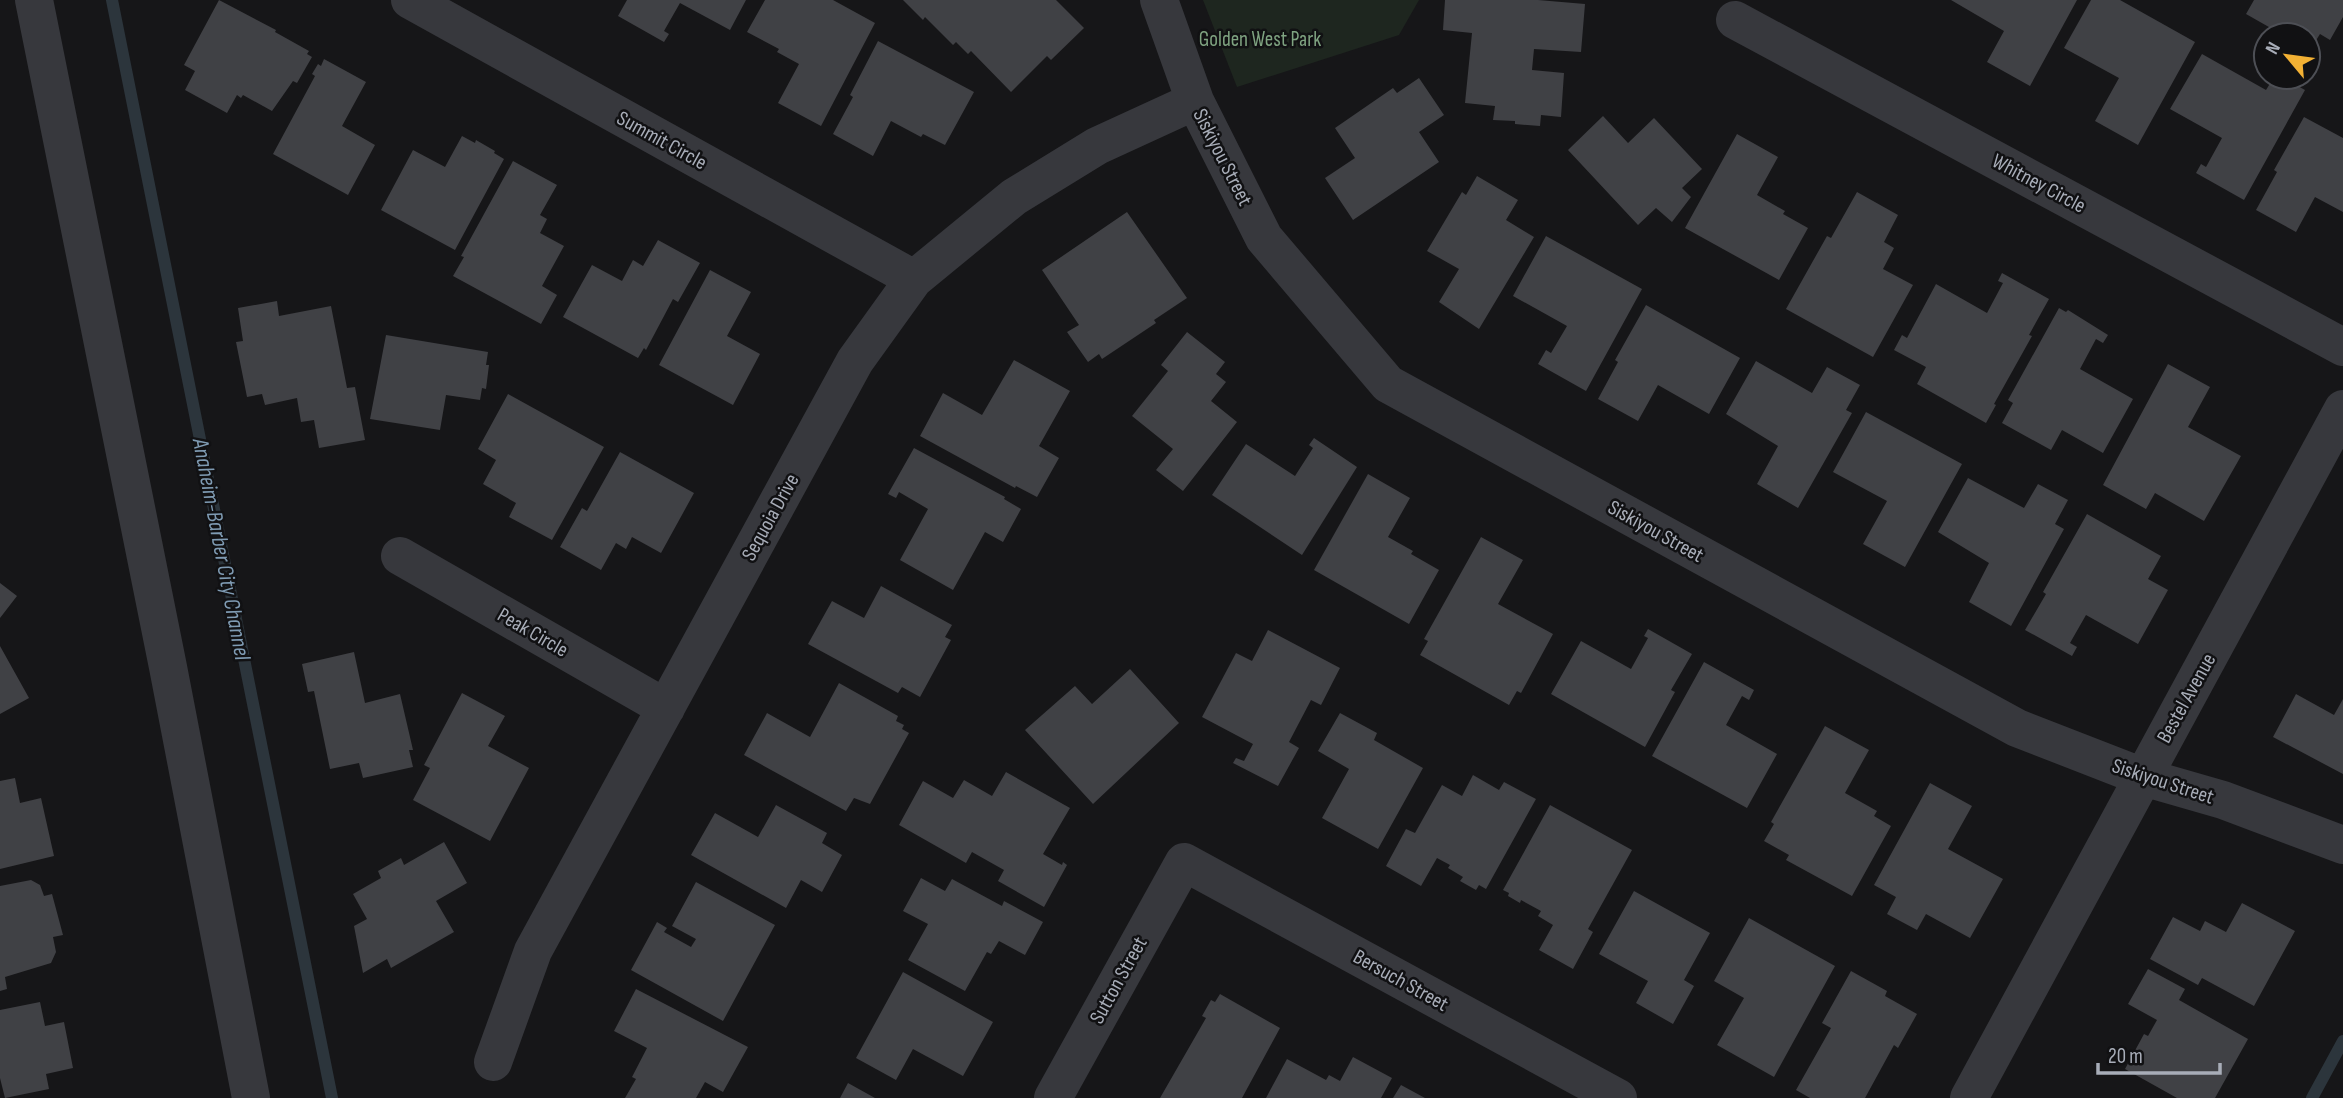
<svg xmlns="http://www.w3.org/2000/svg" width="2343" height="1098" viewBox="0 0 2343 1098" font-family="'Sofia Sans Condensed',sans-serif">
  <rect width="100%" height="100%" fill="#161618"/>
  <path fill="#1e261f" d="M 1203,0 L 1419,0 L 1399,35 L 1237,87 Z"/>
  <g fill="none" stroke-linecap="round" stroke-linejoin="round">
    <path stroke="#2c353c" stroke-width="12" d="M 112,0 L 332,1098
      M 2312,1098 L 2343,1041"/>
  </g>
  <path fill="#404145" d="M 219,0 L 276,30 L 275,32 L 309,51 L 307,54 L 312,57 L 297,83 L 293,81 L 272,111 L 243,95 L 241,98 L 237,95 L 227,113 L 185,90 L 195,71 L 184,65 Z
    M 627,0 L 746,0 L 730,30 L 680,3 L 664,31 L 669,34 L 664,42 L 618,16 Z
    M 765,0 L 833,0 L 875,23 L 821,126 L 778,103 L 799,64 L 777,52 L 779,49 L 747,32 Z
    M 903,0 L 1056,0 L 1084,28 L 1051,60 L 1047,56 L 1011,92 L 971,51 L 968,54 L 956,42 L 953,45 L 925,17 L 923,20 Z
    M 1445,0 L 1538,0 L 1585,4 L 1581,52 L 1534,49 L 1532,70 L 1564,73 L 1561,117 L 1541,115 L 1540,126 L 1515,124 L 1515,121 L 1493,120 L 1495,106 L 1465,103 L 1472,33 L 1443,30 Z
    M 1951,0 L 2077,0 L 2030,86 L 1987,62 L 2004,31 Z
    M 2091,0 L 2120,0 L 2195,42 L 2138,145 L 2095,121 L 2119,78 L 2064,48 Z
    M 2254,0 L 2343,0 L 2343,17 L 2330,40 L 2320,34 L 2310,50 L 2308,49 L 2308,35 L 2283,35 L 2246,14 Z
    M 878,41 L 974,92 L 945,145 L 923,134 L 921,137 L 891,121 L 873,156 L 833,134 L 853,97 L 850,95 Z
    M 2202,54 L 2266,90 L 2274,77 L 2282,77 L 2305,90 L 2244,200 L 2196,173 L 2201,164 L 2206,167 L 2222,138 L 2170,109 Z
    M 324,59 L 366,82 L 342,126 L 375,145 L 348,195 L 273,154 L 315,76 L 312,74 L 318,64 L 321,66 Z
    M 1419,78 L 1444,115 L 1419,132 L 1439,162 L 1353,220 L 1325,178 L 1355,158 L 1335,128 L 1393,88 L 1397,93 Z
    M 1603,116 L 1628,143 L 1654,118 L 1702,169 L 1682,188 L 1691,197 L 1672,222 L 1656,208 L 1638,225 L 1568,150 Z
    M 2304,117 L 2343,138 L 2343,212 L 2315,197 L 2296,232 L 2256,210 L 2277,172 L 2274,170 Z
    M 1737,134 L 1778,157 L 1757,195 L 1785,211 L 1783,214 L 1808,228 L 1779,280 L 1685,228 Z
    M 462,136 L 475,143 L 476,140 L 495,151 L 494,153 L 504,159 L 455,250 L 381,210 L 413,150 L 445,167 Z
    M 513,161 L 557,185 L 540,215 L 547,219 L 540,233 L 564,246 L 542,286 L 557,295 L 541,324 L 453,276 L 464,257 L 461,256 Z
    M 1477,176 L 1518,200 L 1506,220 L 1534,237 L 1479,329 L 1439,302 L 1459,269 L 1427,251 L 1462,192 L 1466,195 Z
    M 1857,192 L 1898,215 L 1884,242 L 1894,248 L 1883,269 L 1913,285 L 1873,357 L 1786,309 L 1827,236 L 1831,238 Z
    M 1127,212 L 1187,298 L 1154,320 L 1156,323 L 1102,359 L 1099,354 L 1088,362 L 1067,332 L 1079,325 L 1042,270 Z
    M 1546,236 L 1642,289 L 1586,391 L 1538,364 L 1546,350 L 1551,353 L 1567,326 L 1513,296 Z
    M 658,240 L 700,263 L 678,302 L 673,299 L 646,350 L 644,348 L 638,358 L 563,317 L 592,265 L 622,281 L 633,260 L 643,266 Z
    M 710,270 L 751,292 L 727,336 L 760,354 L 733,405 L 659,365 Z
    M 2002,273 L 2049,299 L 2029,335 L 2032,336 L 1994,404 L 1996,405 L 1986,423 L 1917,384 L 1926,367 L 1894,350 L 1902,335 L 1907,338 L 1936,284 L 1987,313 L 2003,283 L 1998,281 Z
    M 277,301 L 279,316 L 331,306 L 347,388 L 355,387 L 365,440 L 319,448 L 314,420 L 301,422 L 297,398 L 265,405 L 262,394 L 247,397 L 236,342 L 243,341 L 238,308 Z
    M 1646,305 L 1740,358 L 1709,414 L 1658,385 L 1638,421 L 1598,399 L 1618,362 L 1615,360 Z
    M 2059,308 L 2066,312 L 2068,310 L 2108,335 L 2103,343 L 2096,339 L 2080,369 L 2133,399 L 2103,453 L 2062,430 L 2051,450 L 2002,423 L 2013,403 L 2008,400 Z
    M 1187,332 L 1225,362 L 1216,374 L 1226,382 L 1211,401 L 1237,422 L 1183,491 L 1156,470 L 1173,449 L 1132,416 L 1168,371 L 1161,365 Z
    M 386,335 L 488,352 L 486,365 L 489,365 L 486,389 L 482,388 L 480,400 L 446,395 L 440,430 L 370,419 Z
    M 1014,360 L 1070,391 L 1039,446 L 1059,458 L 1037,497 L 1016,486 L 1015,488 L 920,436 L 943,393 L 982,415 Z
    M 1756,361 L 1812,393 L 1827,367 L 1860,385 L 1846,410 L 1852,413 L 1798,508 L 1757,484 L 1778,446 L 1726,414 Z
    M 2168,364 L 2210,387 L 2188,427 L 2241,456 L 2204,521 L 2155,493 L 2146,509 L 2103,485 Z
    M 508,394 L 604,447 L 552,540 L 509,517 L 516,503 L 483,484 L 496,460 L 478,449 Z
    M 1866,412 L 1962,464 L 1905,567 L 1863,544 L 1887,501 L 1833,472 Z
    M 1314,438 L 1357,467 L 1302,555 L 1212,495 L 1246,444 L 1295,476 L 1313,448 L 1309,445 Z
    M 914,448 L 1005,497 L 1004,499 L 1021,509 L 1003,542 L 985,532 L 953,590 L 900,560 L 928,509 L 899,492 L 896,498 L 888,494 Z
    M 620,452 L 694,493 L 661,553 L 632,537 L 626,549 L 616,543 L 601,570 L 560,547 L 582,508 L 587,511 Z
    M 1368,474 L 1410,498 L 1388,537 L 1413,551 L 1411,554 L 1439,570 L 1409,624 L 1314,570 Z
    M 1968,478 L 2024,508 L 2038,484 L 2068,500 L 2055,524 L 2064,529 L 2011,626 L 1969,602 L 1989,563 L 1938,532 Z
    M 2087,514 L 2161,556 L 2148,579 L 2168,590 L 2138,644 L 2086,615 L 2070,643 L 2077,647 L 2072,656 L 2025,630 L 2046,594 L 2043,592 Z
    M 1481,537 L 1523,560 L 1498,604 L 1553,634 L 1521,693 L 1517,691 L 1509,705 L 1420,655 L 1428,641 L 1424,639 Z
    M 0,583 L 17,596 L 0,618 Z
    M 881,586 L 952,625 L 945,637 L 951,640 L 920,697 L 902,687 L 898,693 L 808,644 L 832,601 L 864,618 Z
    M 1648,629 L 1692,654 L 1671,690 L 1675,692 L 1645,747 L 1551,694 L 1581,641 L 1631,669 L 1648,638 L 1644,636 Z
    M 1268,630 L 1340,668 L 1321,705 L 1311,700 L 1289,742 L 1299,748 L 1278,786 L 1233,763 L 1236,758 L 1244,761 L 1253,744 L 1202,717 L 1236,653 L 1252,661 Z
    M 0,646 L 29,698 L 0,714 Z
    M 354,652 L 365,703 L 400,694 L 413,750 L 409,750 L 413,767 L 363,778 L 359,763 L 330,769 L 314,691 L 308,692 L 302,664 Z
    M 1704,662 L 1754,690 L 1749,700 L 1742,696 L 1726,725 L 1777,754 L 1747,808 L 1652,756 Z
    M 1130,669 L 1179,723 L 1093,804 L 1025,730 L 1075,686 L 1092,704 Z
    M 839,683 L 898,716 L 896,721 L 904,725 L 902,729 L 909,733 L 870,804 L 854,798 L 846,811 L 744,755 L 767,713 L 810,737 Z
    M 462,693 L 505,716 L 488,746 L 529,768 L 490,841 L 413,800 L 430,768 L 424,765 Z
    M 2296,694 L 2334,715 L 2343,699 L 2343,774 L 2273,737 Z
    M 1340,713 L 1377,733 L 1374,740 L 1423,768 L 1378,849 L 1322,818 L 1349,769 L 1318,751 Z
    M 1825,726 L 1869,750 L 1845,793 L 1877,811 L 1874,816 L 1891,826 L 1852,896 L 1786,860 L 1789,855 L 1764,841 L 1774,824 L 1771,822 Z
    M 1006,772 L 1070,808 L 1043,854 L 1062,865 L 1063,862 L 1067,865 L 1044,907 L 998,881 L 1004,870 L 972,852 L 966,863 L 899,825 L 923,781 L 953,798 L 964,780 L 992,796 Z
    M 1473,775 L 1499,790 L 1504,782 L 1536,799 L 1486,889 L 1479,885 L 1476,890 L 1460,881 L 1463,877 L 1448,868 L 1450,865 L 1437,858 L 1421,886 L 1386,866 L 1406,829 L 1415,833 L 1442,785 L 1462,796 Z
    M 15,778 L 20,803 L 41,798 L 54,856 L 0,869 L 0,781 Z
    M 1930,783 L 1972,806 L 1948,849 L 2003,879 L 1970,938 L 1926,914 L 1917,930 L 1887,914 L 1896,897 L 1874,885 Z
    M 776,805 L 827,833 L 822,843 L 842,855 L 822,892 L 801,880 L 786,908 L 691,855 L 715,813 L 758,837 Z
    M 1550,805 L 1632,850 L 1588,929 L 1593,932 L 1573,969 L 1539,950 L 1553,925 L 1538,916 L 1541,911 L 1521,900 L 1520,903 L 1508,896 L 1509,893 L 1503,890 Z
    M 444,842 L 467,883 L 436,901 L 454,932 L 391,968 L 387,959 L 363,973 L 354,926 L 367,919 L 353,894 L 381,878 L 378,871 L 401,858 L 404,865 Z
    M 921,878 L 945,891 L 952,879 L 1002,906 L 1004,901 L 1043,922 L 1025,955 L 999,941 L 991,954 L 987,952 L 965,991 L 908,960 L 928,924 L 903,911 Z
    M 31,880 L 40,885 L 44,896 L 52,894 L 63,935 L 53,937 L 56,952 L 51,963 L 5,977 L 7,989 L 0,991 L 0,886 Z
    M 696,882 L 775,925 L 723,1021 L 631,970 L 657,922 L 667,928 L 664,932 L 691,947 L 696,939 L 672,926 Z
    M 1634,891 L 1710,933 L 1684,980 L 1694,986 L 1673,1024 L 1636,1003 L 1648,981 L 1599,954 Z
    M 2242,903 L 2295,931 L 2254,1006 L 2202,978 L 2198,985 L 2150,959 L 2173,917 L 2200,931 L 2205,921 L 2226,932 Z
    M 1749,918 L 1835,966 L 1774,1077 L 1717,1045 L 1744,998 L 1714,981 Z
    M 2148,969 L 2185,989 L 2179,1000 L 2248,1039 L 2215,1098 L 2177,1098 L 2125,1069 L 2144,1034 L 2148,1036 L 2157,1020 L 2128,1004 Z
    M 1851,971 L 1887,991 L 1885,996 L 1917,1014 L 1898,1048 L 1894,1045 L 1865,1098 L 1810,1098 L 1796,1090 L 1831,1028 L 1822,1023 Z
    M 903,972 L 993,1022 L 963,1076 L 913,1049 L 896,1080 L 856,1058 Z
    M 636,989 L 748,1047 L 723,1092 L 705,1082 L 696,1098 L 625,1098 L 636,1079 L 632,1077 L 647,1048 L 614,1031 Z
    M 1220,994 L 1280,1028 L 1242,1098 L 1160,1098 L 1206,1018 L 1202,1016 L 1211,1000 L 1215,1002 Z
    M 40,1002 L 45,1026 L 64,1022 L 73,1068 L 46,1074 L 49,1089 L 5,1098 L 0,1078 L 0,1010 Z
    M 1353,1057 L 1392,1078 L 1381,1098 L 1266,1098 L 1287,1059 L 1326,1080 L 1329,1075 L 1340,1081 Z
    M 848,1083 L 875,1098 L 840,1098 Z
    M 1401,1085 L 1425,1098 L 1393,1098 Z"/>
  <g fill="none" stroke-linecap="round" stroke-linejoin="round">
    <path stroke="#37383d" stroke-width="38" d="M 34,0 L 168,667 L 251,1098
      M 410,0 L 914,279
      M 1159,0 L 1195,101 L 1264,238 L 1388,384 L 2017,728 L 2143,777 L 2223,800 L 2343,845
      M 1735,20 L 2343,347
      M 400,556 L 666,708
      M 493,1062 L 533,951 L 855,361 L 914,279 L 1014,197 L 1097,146 L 1195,101
      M 1053,1098 L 1184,862 L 1618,1098
      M 1969,1098 L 2343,409"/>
  </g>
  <g text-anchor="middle" stroke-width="5" stroke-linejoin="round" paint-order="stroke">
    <g font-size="21" fill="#7fa381" stroke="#111113">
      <text x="1260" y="46">Golden West Park</text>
    </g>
    <g font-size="21" fill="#a8adb8" stroke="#111113">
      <text transform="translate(662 140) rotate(29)" y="7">Summit Circle</text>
      <text transform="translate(1223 157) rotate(63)" y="7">Siskiyou Street</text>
      <text transform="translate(2039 183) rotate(28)" y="7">Whitney Circle</text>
      <text transform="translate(770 517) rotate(-61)" y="7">Sequoia Drive</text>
      <text transform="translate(1656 531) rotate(29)" y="7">Siskiyou Street</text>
      <text transform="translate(533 632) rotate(30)" y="7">Peak Circle</text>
      <text transform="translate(2186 698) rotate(-61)" y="7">Bestel Avenue</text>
      <text transform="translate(2163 781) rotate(18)" y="7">Siskiyou Street</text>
      <text transform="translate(1118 980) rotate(-61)" y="7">Sutton Street</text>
      <text transform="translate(1401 980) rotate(29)" y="7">Bersuch Street</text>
    </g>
    <g font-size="23" font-style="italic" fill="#7f9bb3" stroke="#111113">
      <text transform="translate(222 549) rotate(79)" y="8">Anaheim-Barber City Channel</text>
    </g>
  </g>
  <g transform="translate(2287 56) rotate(299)"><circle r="33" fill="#111113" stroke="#4d4f55" stroke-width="2"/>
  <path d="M0-5L12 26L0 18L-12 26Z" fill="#f2b134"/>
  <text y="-10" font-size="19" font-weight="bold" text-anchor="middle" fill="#a8adb8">N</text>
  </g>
  <path d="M2098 1063v10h122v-10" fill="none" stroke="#a8adb8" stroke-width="3.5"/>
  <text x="2108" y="1063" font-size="21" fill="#a8adb8" stroke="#111113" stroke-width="5" paint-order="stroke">20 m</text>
</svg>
